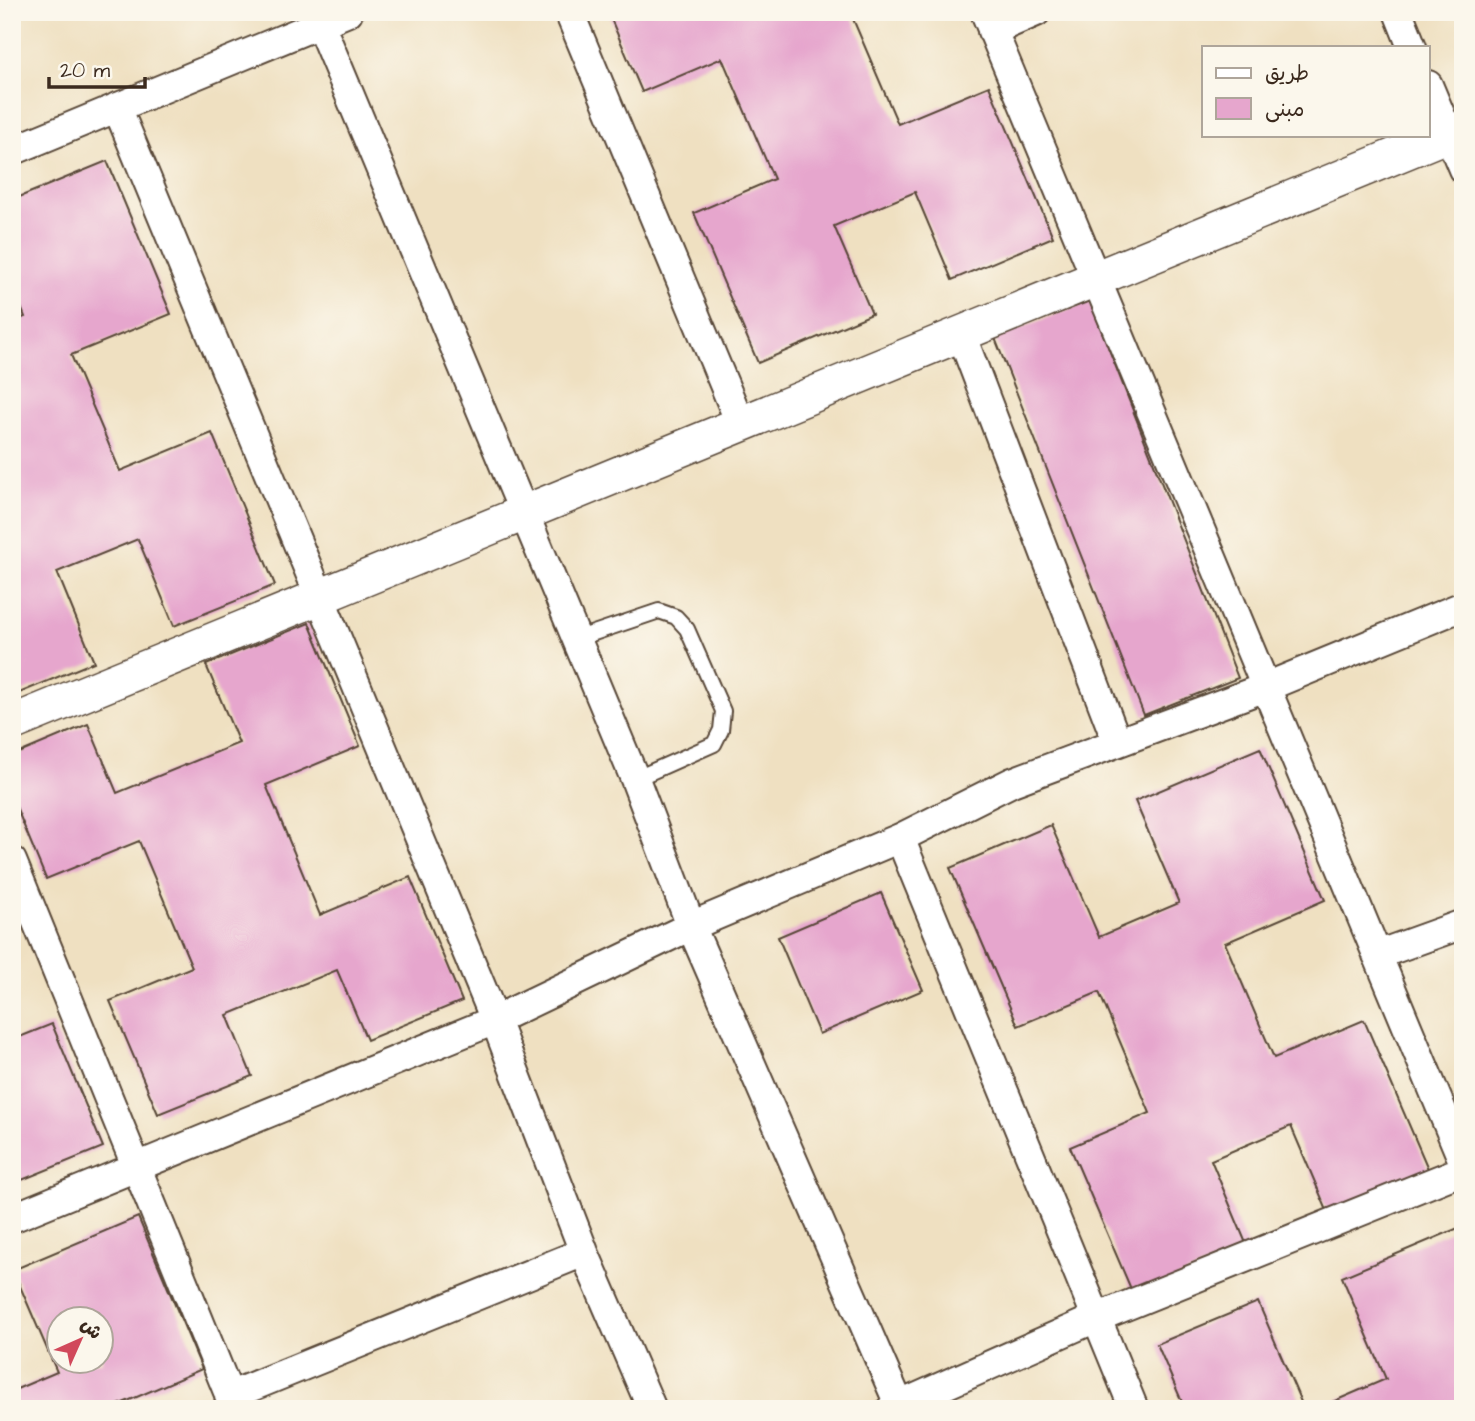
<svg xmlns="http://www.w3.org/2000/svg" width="1475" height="1421" viewBox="0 0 1475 1421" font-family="'Architects Daughter','Playpen Sans Arabic',sans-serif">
  <rect width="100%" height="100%" fill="#fbf7ec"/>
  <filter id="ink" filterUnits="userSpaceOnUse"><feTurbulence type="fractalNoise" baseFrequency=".0143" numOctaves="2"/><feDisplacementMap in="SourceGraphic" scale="14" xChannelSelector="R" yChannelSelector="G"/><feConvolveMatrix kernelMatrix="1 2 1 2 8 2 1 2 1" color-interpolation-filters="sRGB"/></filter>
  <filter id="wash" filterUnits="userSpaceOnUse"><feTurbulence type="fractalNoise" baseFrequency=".00686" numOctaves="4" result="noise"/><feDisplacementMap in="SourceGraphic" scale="28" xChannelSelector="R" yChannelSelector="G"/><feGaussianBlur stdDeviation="1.57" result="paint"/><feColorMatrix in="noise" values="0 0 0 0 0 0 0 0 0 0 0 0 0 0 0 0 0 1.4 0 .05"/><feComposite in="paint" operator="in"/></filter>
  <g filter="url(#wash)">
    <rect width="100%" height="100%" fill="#efe0c1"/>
    <g id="blocks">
      <path fill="#e6a6cd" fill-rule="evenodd" d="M 608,12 L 850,12 L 898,124 L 989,86 L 1053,237 L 952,280 L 915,192 L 834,226 L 872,314 L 758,363 L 694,213 L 774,179 L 722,58 L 642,92 Z
        M 107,161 L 171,314 L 71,355 L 120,471 L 212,433 L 275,585 L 174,626 L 138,539 L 57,572 L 94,662 L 12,696 L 12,322 L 25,317 L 12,285 L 12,200 Z
        M 1090,301 L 1238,678 L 1144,715 L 995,338 Z
        M 309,623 L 360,746 L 266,785 L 320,915 L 410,877 L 462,1001 L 367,1040 L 337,970 L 227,1015 L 252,1076 L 158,1114 L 110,1001 L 192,967 L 139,841 L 46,879 L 12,797 L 12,756 L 88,724 L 117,793 L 239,743 L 206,665 Z
        M 1260,748 L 1325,900 L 1225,943 L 1274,1058 L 1364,1020 L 1429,1171 L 1328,1213 L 1291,1126 L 1211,1160 L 1248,1248 L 1134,1296 L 1070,1147 L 1150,1113 L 1099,992 L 1018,1026 L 950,868 L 1051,825 L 1099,937 L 1179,903 L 1135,801 Z
        M 881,893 L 923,990 L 819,1034 L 778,937 Z
        M 52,1024 L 103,1147 L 12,1184 L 12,1040 Z
        M 138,1217 L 202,1369 L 109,1409 L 12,1409 L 12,1391 L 57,1372 L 13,1270 ZM 60,1320 L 102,1320 L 102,1362 L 60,1362 Z
        M 1463,1226 L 1463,1405 L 1455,1409 L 1316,1409 L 1386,1379 L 1342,1277 Z
        M 1258,1302 L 1304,1409 L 1185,1409 L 1157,1344 Z"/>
    </g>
  </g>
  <g filter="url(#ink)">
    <use href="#blocks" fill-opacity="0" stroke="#564536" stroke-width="2"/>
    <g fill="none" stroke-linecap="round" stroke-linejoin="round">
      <defs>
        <path id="service" d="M 576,639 L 659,611 L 676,617 L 687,629 L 723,711 L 721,730 L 714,744 L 635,779"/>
        <path id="minor" d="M 315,12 L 635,779 L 691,926 L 901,1409
          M 569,12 L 741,425
          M 985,12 L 1463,1161
          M 1398,12 L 1412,47
          M 992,31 L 1036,12
          M 1428,85 L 1463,169
          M 117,107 L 495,1020 L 584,1252 L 652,1409
          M 12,151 L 348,12
          M 961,334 L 1117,742
          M 900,838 L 1134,1409
          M 12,861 L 235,1409
          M 1377,955 L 1463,924
          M 12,1218 L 495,1020 L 691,926 L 900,838 L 1012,782 L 1266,687 L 1463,606
          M 229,1396 L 584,1252
          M 891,1409 L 1096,1318 L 1463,1170"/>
        <path id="tertiary" d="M 12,723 L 1463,128"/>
      </defs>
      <use href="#service" stroke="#564536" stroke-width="18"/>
      <use href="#minor" stroke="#564536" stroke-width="32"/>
      <use href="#tertiary" stroke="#564536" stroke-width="38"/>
      <use href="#service" stroke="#fff" stroke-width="14"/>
      <use href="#minor" stroke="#fff" stroke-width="28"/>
      <use href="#tertiary" stroke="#fff" stroke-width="35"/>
    </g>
  </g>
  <rect width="1475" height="1421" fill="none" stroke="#fbf7ec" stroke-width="42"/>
  <rect x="1202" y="46" width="228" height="91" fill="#fbf7ec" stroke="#aea59a" stroke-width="2"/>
  <rect x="1216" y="68" width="35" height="10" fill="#ffffff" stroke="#aea59a" stroke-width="2"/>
  <text x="1265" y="80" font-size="21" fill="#3b2a1e">طريق</text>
  <rect x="1216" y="98" width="35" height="21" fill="#e6a6cd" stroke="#aea59a" stroke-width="2"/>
  <text x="1265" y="116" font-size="21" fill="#3b2a1e">مبنى</text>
  <g transform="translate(80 1340) rotate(45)"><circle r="33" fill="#fbf7ec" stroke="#aea59a" stroke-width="2"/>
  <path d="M0-5L12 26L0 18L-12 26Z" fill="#d1495b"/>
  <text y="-10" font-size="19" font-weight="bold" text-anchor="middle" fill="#3b2a1e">ش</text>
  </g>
  <path d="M49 77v10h96v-10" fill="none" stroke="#3b2a1e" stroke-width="3.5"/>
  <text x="60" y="77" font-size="21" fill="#3b2a1e" stroke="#fbf7ec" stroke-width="5" paint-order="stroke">20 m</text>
</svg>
